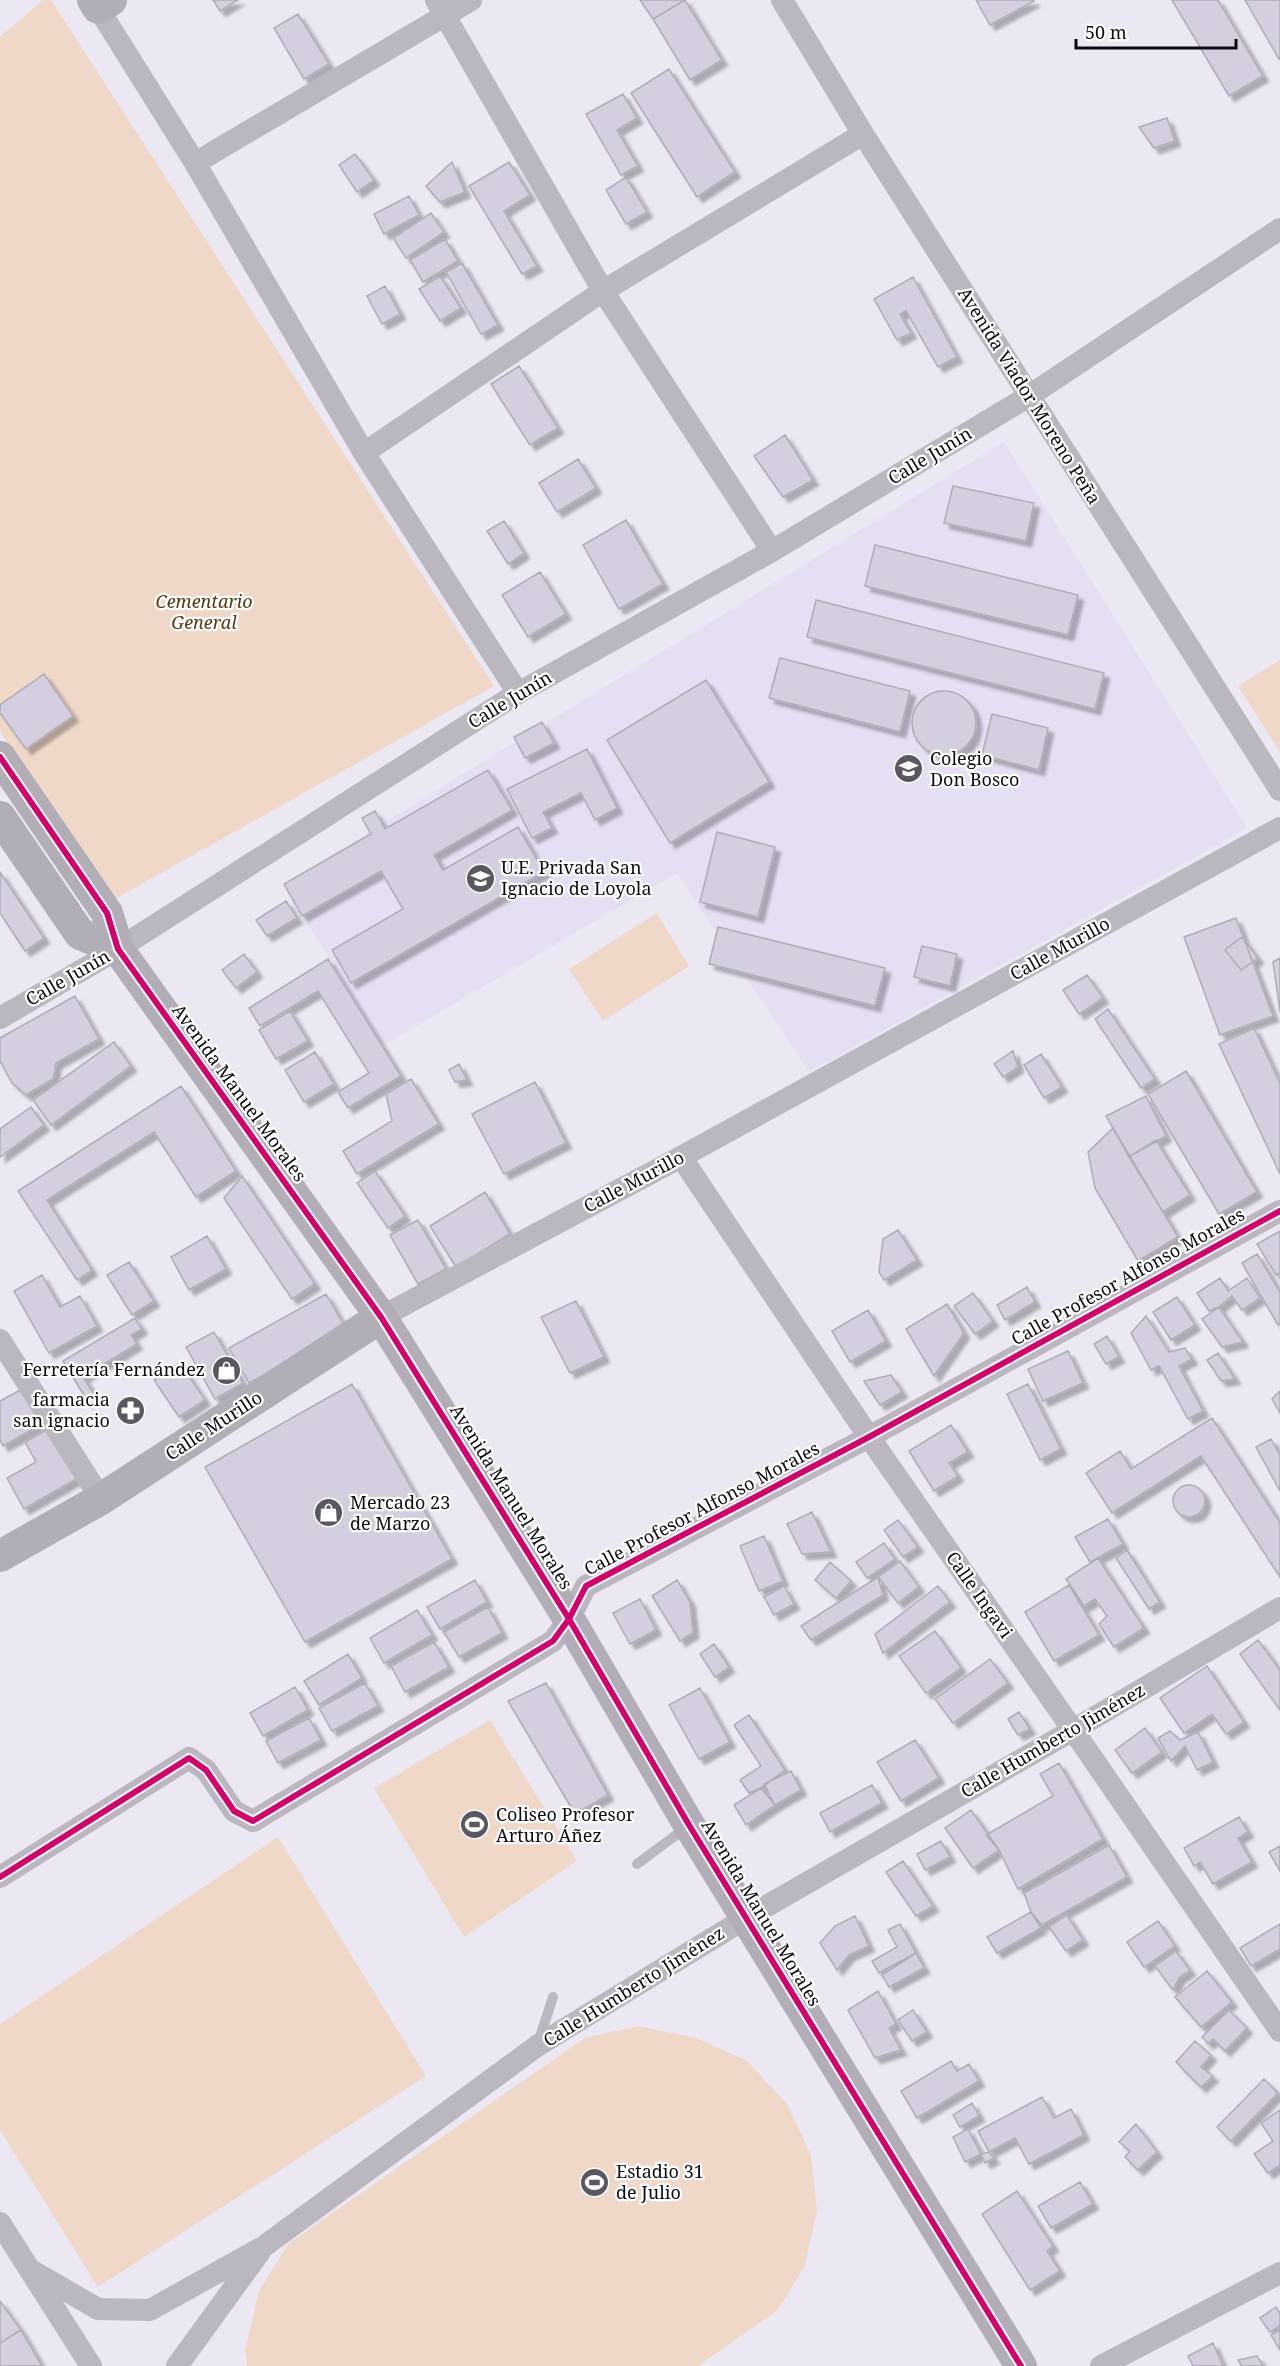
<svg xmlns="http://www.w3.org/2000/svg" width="1280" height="2366" viewBox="0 0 1280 2366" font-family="'Noto Serif',serif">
  <defs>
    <filter id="shadow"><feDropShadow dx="5.5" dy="5.5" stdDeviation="1.5" flood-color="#0004"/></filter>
  </defs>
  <rect width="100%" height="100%" fill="#ebe7f3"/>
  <path fill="#e6def3" d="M 1004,442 L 1247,828 L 809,1072 L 677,873 L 382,1046 L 284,884 Z"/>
  <path fill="#f0d8c9" d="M 43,0 L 51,0 L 494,686 L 108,903 L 0,731 L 0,37 Z
    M 1280,660 L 1280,752 L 1238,686 Z
    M 657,913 L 689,966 L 603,1021 L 569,969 Z
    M 490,1720 L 577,1861 L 464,1937 L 374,1788 Z
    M 278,1837 L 426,2076 L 98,2287 L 0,2130 L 0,2024 Z
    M 638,2026 L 696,2038 L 747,2061 L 787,2104 L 811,2155 L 817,2210 L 805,2265 L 778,2310 L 698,2366 L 247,2366 L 245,2350 L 259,2291 L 289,2243 L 585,2038 Z"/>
  <path fill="#d4cedf" stroke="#b0acb5" stroke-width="1.5" filter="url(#shadow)" d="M 213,0 L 238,0 L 220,11 Z
    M 640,0 L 685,0 L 653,19 Z
    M 685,0 L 722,60 L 690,80 L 653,19 Z
    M 976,0 L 1033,0 L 1034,1 L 990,25 Z
    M 1172,0 L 1218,0 L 1263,76 L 1229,96 Z
    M 1245,0 L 1280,0 L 1280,58 L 1279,59 Z
    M 298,14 L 329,64 L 304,79 L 274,28 Z
    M 669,69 L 735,172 L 697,197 L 631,93 Z
    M 623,94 L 637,118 L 617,130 L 638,166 L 621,175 L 586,114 Z
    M 1167,118 L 1175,141 L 1154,148 L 1139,127 Z
    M 355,154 L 374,180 L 357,192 L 339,165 Z
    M 452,162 L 465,192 L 440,202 L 426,186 Z
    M 509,162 L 530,195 L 504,211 L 537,266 L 522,274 L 469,186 Z
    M 626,177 L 647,212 L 626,224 L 606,190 Z
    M 409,196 L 419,215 L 384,234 L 374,214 Z
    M 431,213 L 444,232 L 406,258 L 393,238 Z
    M 445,239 L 458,261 L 423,282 L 410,260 Z
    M 462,263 L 498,325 L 481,334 L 446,272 Z
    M 440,276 L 461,308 L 440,321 L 419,289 Z
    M 913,277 L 957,357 L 938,367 L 906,311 L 900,314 L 911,333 L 897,340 L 874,299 Z
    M 385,286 L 400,314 L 382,324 L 367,296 Z
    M 519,366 L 558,428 L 530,445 L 491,384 Z
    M 785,435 L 813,480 L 783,497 L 754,456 Z
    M 578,459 L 596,488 L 557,512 L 539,483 Z
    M 953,486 L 1034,503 L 1026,541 L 944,523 Z
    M 626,520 L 663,584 L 619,609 L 583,545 Z
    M 504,521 L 524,553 L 508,564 L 487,531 Z
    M 875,545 L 1078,595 L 1068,635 L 865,586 Z
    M 540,572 L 566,614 L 528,637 L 502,595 Z
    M 816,600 L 1104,673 L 1095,709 L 807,637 Z
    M 780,658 L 910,691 L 900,732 L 769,698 Z
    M 44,674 L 73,716 L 26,749 L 0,713 L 0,705 Z
    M 706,680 L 769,782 L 670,843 L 607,740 Z
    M912 723a32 32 0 1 1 64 0a32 32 0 1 1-64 0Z
    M 992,714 L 1048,728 L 1039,770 L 982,755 Z
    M 542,722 L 554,743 L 525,758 L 514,737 Z
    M 587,749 L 617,808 L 595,820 L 581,793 L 543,812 L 552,828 L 532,838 L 507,789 Z
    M 488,770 L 512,810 L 434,855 L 443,870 L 518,827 L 544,872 L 351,983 L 332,950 L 403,909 L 381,871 L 302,916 L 284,884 L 371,834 L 362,818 L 375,811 L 385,829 Z
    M 717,832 L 775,847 L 758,917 L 700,902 Z
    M 0,872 L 44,938 L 25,951 L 0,913 Z
    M 286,901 L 297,918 L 267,936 L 256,920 Z
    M 1236,918 L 1273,1016 L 1220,1035 L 1184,937 Z
    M 718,927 L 885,968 L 875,1006 L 709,964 Z
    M 1242,937 L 1258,958 L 1241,970 L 1225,950 Z
    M 922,946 L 957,954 L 950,986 L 914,977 Z
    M 244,954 L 257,972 L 236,988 L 222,970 Z
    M 1280,958 L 1280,1012 L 1273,962 Z
    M 328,959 L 401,1076 L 348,1108 L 338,1092 L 369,1073 L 318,991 L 260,1026 L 249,1008 Z
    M 1087,975 L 1103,998 L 1079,1014 L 1063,990 Z
    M 75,996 L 99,1039 L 56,1063 L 53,1079 L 26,1095 L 12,1083 L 0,1061 L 0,1038 Z
    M 1108,1009 L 1155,1079 L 1141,1088 L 1095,1019 Z
    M 290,1011 L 308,1041 L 276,1059 L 259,1030 Z
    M 1254,1028 L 1280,1083 L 1280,1174 L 1219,1044 Z
    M 114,1042 L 131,1066 L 51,1125 L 33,1100 Z
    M 1013,1051 L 1018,1067 L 1003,1077 L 994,1064 Z
    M 315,1052 L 334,1084 L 304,1102 L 285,1070 Z
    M 1041,1054 L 1062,1087 L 1044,1098 L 1024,1065 Z
    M 459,1064 L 467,1080 L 455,1082 L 449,1070 Z
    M 1186,1071 L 1257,1192 L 1219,1214 L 1148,1094 Z
    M 411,1079 L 439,1124 L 357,1174 L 343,1151 L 392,1121 L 386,1094 Z
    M 535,1082 L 566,1143 L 504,1174 L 472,1114 Z
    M 181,1086 L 236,1171 L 196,1197 L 154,1132 L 47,1200 L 92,1270 L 77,1280 L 18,1191 Z
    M 1146,1096 L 1166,1136 L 1129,1157 L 1106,1116 Z
    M 31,1107 L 44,1125 L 0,1157 L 0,1129 Z
    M 1113,1128 L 1178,1237 L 1138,1261 L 1095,1188 L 1088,1152 Z
    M 1156,1140 L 1190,1195 L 1163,1212 L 1129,1157 Z
    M 375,1171 L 405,1216 L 388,1228 L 357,1183 Z
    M 242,1176 L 315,1284 L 292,1299 L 224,1198 Z
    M 485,1192 L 510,1234 L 456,1267 L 430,1226 Z
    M 418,1220 L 446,1269 L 418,1284 L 390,1235 Z
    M 898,1230 L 917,1260 L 884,1280 L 879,1272 L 883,1239 Z
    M 1280,1231 L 1280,1273 L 1276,1275 L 1257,1244 Z
    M 207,1236 L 226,1269 L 189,1290 L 171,1257 Z
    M 1257,1254 L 1280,1292 L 1280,1323 L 1278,1325 L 1242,1263 Z
    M 129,1262 L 154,1301 L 132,1315 L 107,1275 Z
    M 42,1275 L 60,1307 L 80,1296 L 97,1326 L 49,1353 L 14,1291 Z
    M 1220,1278 L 1228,1291 L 1247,1278 L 1260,1298 L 1242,1310 L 1232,1296 L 1219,1307 L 1209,1311 L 1197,1293 Z
    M 1027,1287 L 1035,1302 L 1005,1320 L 997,1305 Z
    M 973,1293 L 993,1321 L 975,1334 L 954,1306 Z
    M 326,1294 L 346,1329 L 249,1383 L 229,1348 Z
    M 1177,1297 L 1195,1325 L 1171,1340 L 1153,1312 Z
    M 576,1301 L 604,1357 L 570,1373 L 541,1317 Z
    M 947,1304 L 964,1333 L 934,1376 L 906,1329 Z
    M 1219,1307 L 1243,1342 L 1222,1347 L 1202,1319 Z
    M 868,1310 L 886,1341 L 850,1362 L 832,1331 Z
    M 1146,1316 L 1169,1352 L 1185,1348 L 1192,1359 L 1179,1366 L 1203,1411 L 1188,1419 L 1159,1366 L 1151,1370 L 1131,1333 Z
    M 135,1318 L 142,1329 L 131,1335 L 137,1344 L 83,1377 L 96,1397 L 88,1402 L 63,1361 Z
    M 214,1332 L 243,1383 L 215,1399 L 186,1347 Z
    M 1107,1336 L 1119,1357 L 1106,1364 L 1094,1344 Z
    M 1068,1351 L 1083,1383 L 1043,1401 L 1028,1369 Z
    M 1218,1353 L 1235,1379 L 1221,1381 L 1207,1360 Z
    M 180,1363 L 205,1400 L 179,1417 L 154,1380 Z
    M 891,1375 L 902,1392 L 880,1405 L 864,1381 Z
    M 352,1384 L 452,1559 L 305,1642 L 205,1467 Z
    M 1028,1384 L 1061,1449 L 1040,1460 L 1007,1394 Z
    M 22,1389 L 42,1424 L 3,1446 L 0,1440 L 0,1401 Z
    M 1280,1391 L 1280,1413 L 1272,1399 Z
    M 1212,1418 L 1280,1523 L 1280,1577 L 1201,1456 L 1112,1513 L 1086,1473 L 1120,1451 L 1131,1469 Z
    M 951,1425 L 968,1452 L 949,1463 L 958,1476 L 934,1491 L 909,1451 Z
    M 50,1428 L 78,1478 L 24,1509 L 7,1478 L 36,1462 L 25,1442 Z
    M 1271,1439 L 1280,1455 L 1280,1491 L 1256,1447 Z
    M1173 1501a16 16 0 1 1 32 0a16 16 0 1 1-32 0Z
    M 812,1512 L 831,1552 L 802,1554 L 787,1524 Z
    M 1108,1519 L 1123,1544 L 1090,1562 L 1075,1537 Z
    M 898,1520 L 918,1547 L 903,1557 L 884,1530 Z
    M 764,1536 L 783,1581 L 759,1591 L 740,1546 Z
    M 884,1543 L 895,1559 L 867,1578 L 856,1562 Z
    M 1127,1550 L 1160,1602 L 1149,1609 L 1116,1558 Z
    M 1098,1558 L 1144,1628 L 1114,1647 L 1099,1624 L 1107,1616 L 1095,1599 L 1084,1606 L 1066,1579 Z
    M 900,1561 L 919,1587 L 898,1603 L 878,1577 Z
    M 830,1562 L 851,1581 L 836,1598 L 815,1580 Z
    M 878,1577 L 883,1595 L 811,1640 L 801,1626 Z
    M 475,1580 L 487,1602 L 440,1629 L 427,1607 Z
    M 677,1580 L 690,1602 L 693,1633 L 680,1641 L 652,1596 Z
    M 1069,1585 L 1099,1635 L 1054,1661 L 1025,1612 Z
    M 784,1586 L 794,1604 L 774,1615 L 764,1597 Z
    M 938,1586 L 950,1602 L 883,1653 L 875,1634 Z
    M 640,1599 L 656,1630 L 630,1644 L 613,1613 Z
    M 488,1607 L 502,1633 L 459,1657 L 444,1632 Z
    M 417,1610 L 432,1635 L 384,1663 L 370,1638 Z
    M 935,1631 L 961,1668 L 926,1693 L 899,1656 Z
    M 1258,1640 L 1280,1670 L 1280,1710 L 1240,1654 Z
    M 434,1642 L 449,1667 L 405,1692 L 391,1666 Z
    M 714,1644 L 729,1667 L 715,1677 L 700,1654 Z
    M 348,1654 L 362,1678 L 319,1705 L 304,1681 Z
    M 990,1659 L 1008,1683 L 953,1723 L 935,1699 Z
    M 1207,1666 L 1244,1722 L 1226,1734 L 1212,1714 L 1184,1733 L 1160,1698 Z
    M 365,1683 L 378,1706 L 332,1731 L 319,1708 Z
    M 546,1683 L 608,1795 L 575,1814 L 508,1701 Z
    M 295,1687 L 308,1710 L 263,1736 L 250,1713 Z
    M 700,1688 L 730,1742 L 699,1759 L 669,1705 Z
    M 1019,1712 L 1030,1729 L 1018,1735 L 1008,1719 Z
    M 749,1715 L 785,1770 L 761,1788 L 749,1793 L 740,1780 L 761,1766 L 734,1725 Z
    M 309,1718 L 321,1740 L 278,1763 L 266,1741 Z
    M 1145,1728 L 1162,1752 L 1132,1773 L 1115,1750 Z
    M 1170,1731 L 1180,1740 L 1198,1732 L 1213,1762 L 1197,1770 L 1185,1746 L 1171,1761 L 1158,1738 Z
    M 915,1740 L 939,1778 L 901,1801 L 877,1762 Z
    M 1059,1763 L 1103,1839 L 1018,1889 L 999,1850 L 986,1835 L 1053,1796 L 1040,1774 Z
    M 791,1771 L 801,1790 L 775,1805 L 764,1784 Z
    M 872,1785 L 882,1803 L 830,1832 L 820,1813 Z
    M 761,1788 L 775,1805 L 746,1825 L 734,1805 Z
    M 971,1810 L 999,1850 L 973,1868 L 945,1828 Z
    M 1239,1817 L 1248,1832 L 1238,1838 L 1252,1862 L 1213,1884 L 1200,1862 L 1194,1866 L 1184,1848 Z
    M 941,1841 L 950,1857 L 925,1870 L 917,1854 Z
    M 1109,1845 L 1127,1877 L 1042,1925 L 1031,1912 L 1024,1893 Z
    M 1280,1846 L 1280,1871 L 1269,1852 Z
    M 903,1861 L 933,1906 L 916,1916 L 886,1872 Z
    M 1031,1912 L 1041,1928 L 997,1953 L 987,1937 Z
    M 1067,1915 L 1083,1940 L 1066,1951 L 1049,1927 Z
    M 855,1916 L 869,1946 L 849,1955 L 837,1970 L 820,1943 L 835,1926 Z
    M 1158,1921 L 1175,1946 L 1144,1967 L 1127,1942 Z
    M 900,1924 L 916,1953 L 879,1973 L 872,1961 L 897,1947 L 888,1930 Z
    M 1280,1924 L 1280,1949 L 1251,1966 L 1240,1948 Z
    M 1176,1951 L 1190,1970 L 1179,1978 L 1173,1990 L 1155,1966 Z
    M 916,1953 L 924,1968 L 889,1987 L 882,1975 Z
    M 1207,1971 L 1232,2002 L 1201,2027 L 1175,1997 Z
    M 878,1991 L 896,2024 L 889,2028 L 901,2050 L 875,2058 L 848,2010 Z
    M 913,2010 L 927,2032 L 912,2041 L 898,2020 Z
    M 1229,2010 L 1247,2028 L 1225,2051 L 1213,2039 L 1208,2044 L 1202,2037 Z
    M 1195,2041 L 1211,2055 L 1201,2067 L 1213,2076 L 1201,2087 L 1176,2062 Z
    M 951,2061 L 957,2071 L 969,2064 L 979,2081 L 917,2118 L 901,2091 Z
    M 1264,2079 L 1278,2093 L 1231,2141 L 1217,2127 Z
    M 1042,2097 L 1054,2118 L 1071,2109 L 1084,2135 L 1029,2164 L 1015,2138 L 989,2152 L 978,2131 Z
    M 972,2103 L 979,2116 L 960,2127 L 953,2115 Z
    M 1280,2110 L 1280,2165 L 1268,2173 L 1254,2154 L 1273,2141 L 1261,2123 Z
    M 1136,2124 L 1157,2152 L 1138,2170 L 1125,2157 L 1130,2151 L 1119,2142 Z
    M 968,2129 L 981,2154 L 965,2162 L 953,2137 Z
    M 989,2152 L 994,2158 L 985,2163 L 981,2154 Z
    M 1080,2182 L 1093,2204 L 1051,2228 L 1038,2206 Z
    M 1017,2191 L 1053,2246 L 1047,2251 L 1060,2271 L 1030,2290 L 982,2214 Z
    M 0,2301 L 21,2330 L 0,2343 Z
    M 1276,2307 L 1280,2313 L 1280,2326 L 1270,2332 L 1260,2318 Z
    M 21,2330 L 42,2366 L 0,2366 L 0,2343 Z
    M 1280,2330 L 1280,2350 L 1271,2335 Z
    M 1213,2343 L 1223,2366 L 1193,2366 L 1188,2356 Z
    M 1257,2356 L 1263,2366 L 1242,2366 L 1238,2360 Z"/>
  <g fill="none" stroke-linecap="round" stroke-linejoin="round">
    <path stroke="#bbb7c1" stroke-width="10" d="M 637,1864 L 687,1827
      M 538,2043 L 553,1997"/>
    <path stroke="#bbb7c1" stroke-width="22" d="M 436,0 L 603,291 L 772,551
      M 782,0 L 863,134 L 1280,790
      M 98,8 L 195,163 L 364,453 L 518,693
      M 195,163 L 471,0
      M 364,453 L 603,291 L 863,134
      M 0,1018 L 118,949 L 518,693 L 772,551 L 1029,396 L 1280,229
      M 681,1157 L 869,1437 L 1073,1730 L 1280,2031
      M 381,1317 L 681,1157 L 1280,828
      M 0,1340 L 101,1499
      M 0,1877 L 189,1758 L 206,1770 L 234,1811 L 253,1821 L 553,1641 L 569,1619 L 586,1586 L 869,1437 L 1280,1211
      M 0,2223 L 91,2366
      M 29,2269 L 98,2309 L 150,2310 L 263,2247 L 537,2046 L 746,1918 L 1073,1730 L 1280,1608
      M 177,2366 L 259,2253
      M 1101,2366 L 1280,2273"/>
    <path stroke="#b2aeb8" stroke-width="32" d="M 93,0 L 98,8 L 111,0
      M 0,757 L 107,913 L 118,949 L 381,1317 L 569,1619 L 689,1825 L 1021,2366
      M 0,817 L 80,934 L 118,949
      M 0,1556 L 101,1499 L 381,1317"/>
    <defs>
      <path id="cycleway" d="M 0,757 L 107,913 L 118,949 L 381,1317 L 569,1619 L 689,1825 L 1021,2366
        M 0,1877 L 189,1758 L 206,1770 L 234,1811 L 253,1821 L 553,1641 L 569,1619 L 586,1586 L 869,1437 L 1280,1211"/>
    </defs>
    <use href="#cycleway" stroke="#fff" stroke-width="10"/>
    <use href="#cycleway" stroke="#d6006c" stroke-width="6"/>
  </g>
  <defs>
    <symbol id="school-disc" viewBox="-11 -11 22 22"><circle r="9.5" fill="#5b5760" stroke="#fff"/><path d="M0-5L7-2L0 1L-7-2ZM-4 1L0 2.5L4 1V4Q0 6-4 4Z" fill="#fff"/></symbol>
    <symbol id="shop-disc" viewBox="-11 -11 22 22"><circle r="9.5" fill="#5b5760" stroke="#fff"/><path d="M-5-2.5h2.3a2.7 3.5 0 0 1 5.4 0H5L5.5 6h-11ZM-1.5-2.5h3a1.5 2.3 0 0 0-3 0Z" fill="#fff"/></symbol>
    <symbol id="pharmacy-disc" viewBox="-11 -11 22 22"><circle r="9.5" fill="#5b5760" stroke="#fff"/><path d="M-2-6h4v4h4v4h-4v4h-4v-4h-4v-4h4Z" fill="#fff"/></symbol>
    <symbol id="stadium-disc" viewBox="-11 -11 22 22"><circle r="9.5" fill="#5b5760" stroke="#fff"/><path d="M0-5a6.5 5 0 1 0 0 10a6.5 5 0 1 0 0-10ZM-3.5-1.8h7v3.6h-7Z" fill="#fff"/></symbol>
  </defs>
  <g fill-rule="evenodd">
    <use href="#school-disc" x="892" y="752" width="33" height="33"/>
    <use href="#school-disc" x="464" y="862" width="33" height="33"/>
    <use href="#shop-disc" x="210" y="1354" width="33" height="33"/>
    <use href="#pharmacy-disc" x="114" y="1394" width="33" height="33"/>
    <use href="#shop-disc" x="312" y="1496" width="33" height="33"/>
    <use href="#stadium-disc" x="458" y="1808" width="33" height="33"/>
    <use href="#stadium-disc" x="578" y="2166" width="33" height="33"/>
  </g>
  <g text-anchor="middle" stroke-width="4.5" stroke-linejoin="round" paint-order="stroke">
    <g font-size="18" fill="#0d0a11" stroke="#fff">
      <text transform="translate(1029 396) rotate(58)" y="6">Avenida Viador Moreno Peña</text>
      <text transform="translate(930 456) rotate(-31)" y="6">Calle Junín</text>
      <text transform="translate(510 700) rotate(-31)" y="6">Calle Junín</text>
      <text transform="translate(1060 949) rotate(-29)" y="6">Calle Murillo</text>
      <text transform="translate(68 978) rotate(-30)" y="6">Calle Junín</text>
      <text transform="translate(239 1093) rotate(54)" y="6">Avenida Manuel Morales</text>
      <text transform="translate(634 1182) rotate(-28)" y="6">Calle Murillo</text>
      <text transform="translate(1128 1277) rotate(-29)" y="6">Calle Profesor Alfonso Morales</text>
      <text transform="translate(214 1426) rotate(-33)" y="6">Calle Murillo</text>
      <text transform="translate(511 1497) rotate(58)" y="6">Avenida Manuel Morales</text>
      <text transform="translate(702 1509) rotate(-28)" y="6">Calle Profesor Alfonso Morales</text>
      <text transform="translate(979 1595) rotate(55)" y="6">Calle Ingavi</text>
      <text transform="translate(1053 1741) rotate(-30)" y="6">Calle Humberto Jiménez</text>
      <text transform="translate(761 1913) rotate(59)" y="6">Avenida Manuel Morales</text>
      <text transform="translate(634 1987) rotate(-32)" y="6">Calle Humberto Jiménez</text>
    </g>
    <g font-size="18" font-style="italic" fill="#583612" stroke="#fff">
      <text x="204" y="608">Cementario<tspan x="204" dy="21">General</tspan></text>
    </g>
    <g font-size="18" fill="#0d0a11" stroke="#fff" text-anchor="start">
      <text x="930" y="765">Colegio<tspan x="930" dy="21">Don Bosco</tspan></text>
      <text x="501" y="874">U.E. Privada San<tspan x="501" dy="21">Ignacio de Loyola</tspan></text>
      <text x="205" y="1376" text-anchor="end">Ferretería Fernández</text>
      <text x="110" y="1406" text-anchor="end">farmacia<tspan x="110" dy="21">san ignacio</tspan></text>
      <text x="350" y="1509">Mercado 23<tspan x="350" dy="21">de Marzo</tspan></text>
      <text x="496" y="1821">Coliseo Profesor<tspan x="496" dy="21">Arturo Áñez</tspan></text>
      <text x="616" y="2178">Estadio 31<tspan x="616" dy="21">de Julio</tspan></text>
    </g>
  </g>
  <path d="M1076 39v9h160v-9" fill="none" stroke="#0d0a11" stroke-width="3"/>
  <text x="1085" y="39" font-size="18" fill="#0d0a11" stroke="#ffffff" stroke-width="4.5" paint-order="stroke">50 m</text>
</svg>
